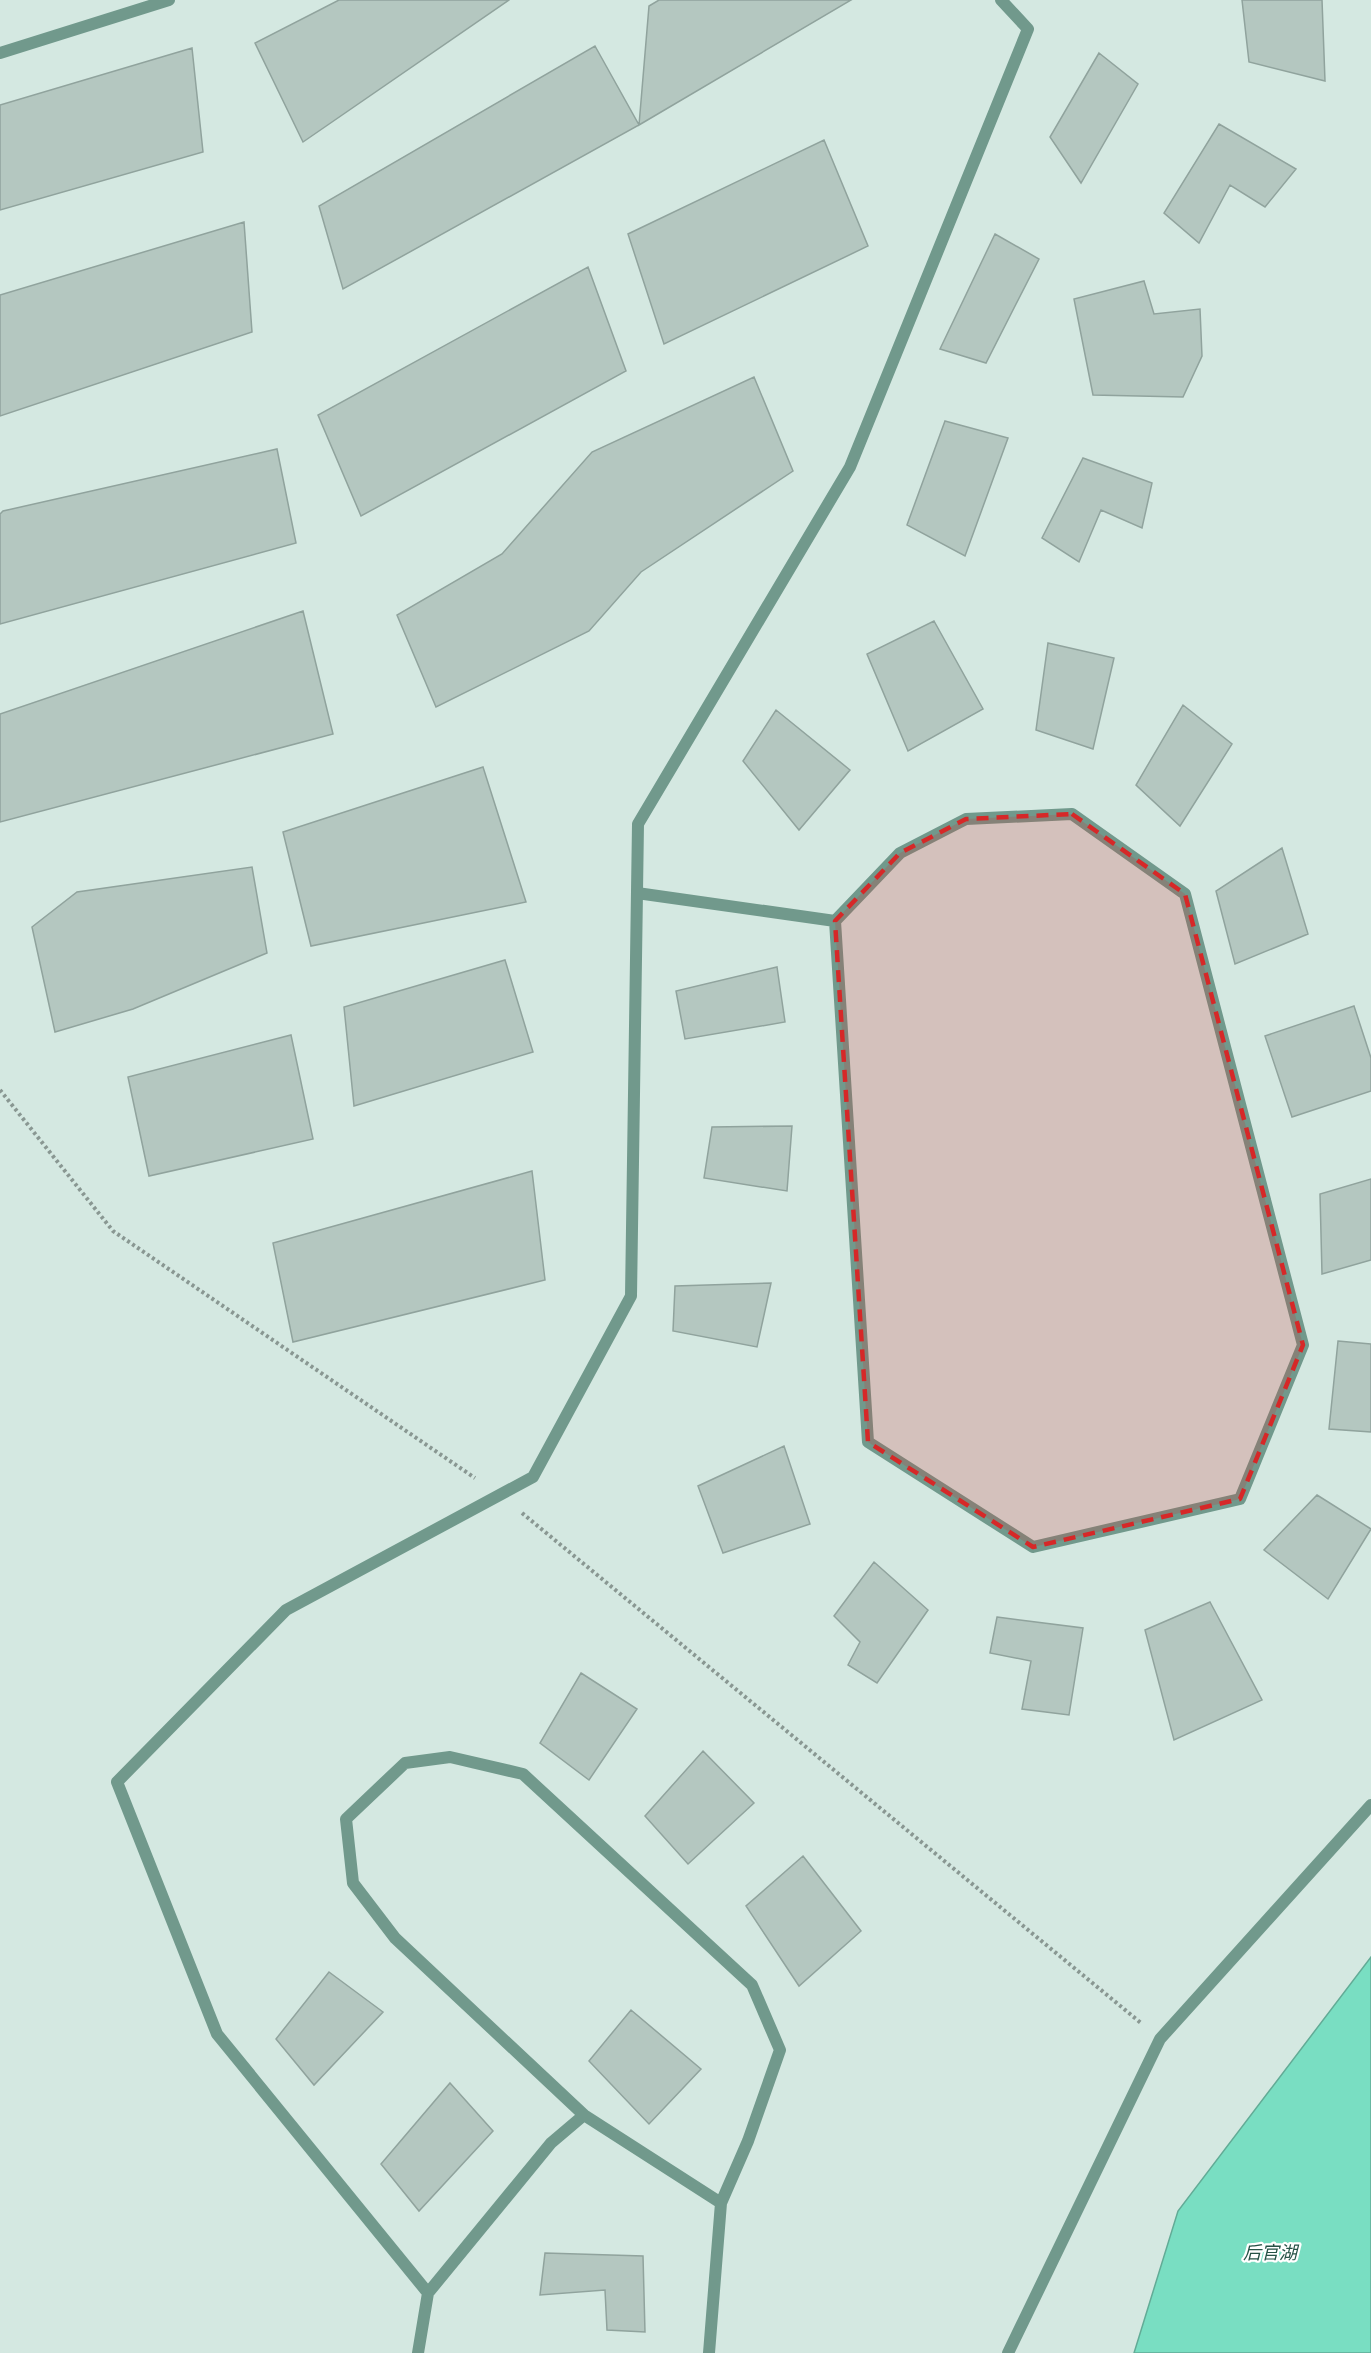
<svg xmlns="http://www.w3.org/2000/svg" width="1371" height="2353" viewBox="0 0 1371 2353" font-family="'Alegreya Sans','Noto Sans SC',sans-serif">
  <rect width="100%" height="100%" fill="#d4e8e1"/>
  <path fill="#79dec2" stroke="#62ab96" stroke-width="1.5" d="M 1371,1957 L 1371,2353 L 1134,2353 L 1178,2211 Z"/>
  <path fill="#b4c7c0" stroke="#90a39d" stroke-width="1.5" d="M 339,0 L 509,0 L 303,142 L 255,43 Z
    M 659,0 L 851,0 L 639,125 L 649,6 Z
    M 1242,0 L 1322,0 L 1325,81 L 1249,62 Z
    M 595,46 L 639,125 L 343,289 L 319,206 Z
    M 192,48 L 203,152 L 0,210 L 0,105 Z
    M 1099,53 L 1138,84 L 1081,183 L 1050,137 Z
    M 1219,124 L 1296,169 L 1265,207 L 1230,185 L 1199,243 L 1164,213 Z
    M 824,140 L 868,246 L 664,344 L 628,234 Z
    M 244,222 L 252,332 L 0,416 L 0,295 Z
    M 995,234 L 1039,259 L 986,363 L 940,349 Z
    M 588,267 L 626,371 L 361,516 L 318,415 Z
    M 1144,281 L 1154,314 L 1200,309 L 1202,356 L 1183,397 L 1093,395 L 1074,299 Z
    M 754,377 L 793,471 L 641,572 L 589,631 L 436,707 L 397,615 L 502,554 L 592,452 Z
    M 945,421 L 1008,438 L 965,556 L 907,525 Z
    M 277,449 L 296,543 L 0,624 L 0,514 L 3,511 Z
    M 1083,458 L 1152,483 L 1142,528 L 1101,510 L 1079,562 L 1042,538 Z
    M 303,611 L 333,734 L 0,822 L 0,714 Z
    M 934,621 L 983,709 L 908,751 L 867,654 Z
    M 1048,643 L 1114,658 L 1093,749 L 1036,730 Z
    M 1183,705 L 1232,744 L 1180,826 L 1136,785 Z
    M 776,710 L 850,770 L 799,830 L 743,761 Z
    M 483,767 L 526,902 L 311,946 L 283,832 Z
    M 1282,848 L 1308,934 L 1235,964 L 1216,891 Z
    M 252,867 L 267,953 L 133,1009 L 55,1032 L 32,927 L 77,892 Z
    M 505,960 L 533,1052 L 354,1106 L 344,1007 Z
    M 777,967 L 785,1022 L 685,1039 L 676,991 Z
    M 1354,1006 L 1371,1058 L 1371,1091 L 1292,1117 L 1265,1036 Z
    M 291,1035 L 313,1139 L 149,1176 L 128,1077 Z
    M 792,1126 L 787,1191 L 704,1178 L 712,1127 Z
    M 532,1171 L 545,1280 L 293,1342 L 273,1243 Z
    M 1371,1179 L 1371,1260 L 1322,1274 L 1320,1194 Z
    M 771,1283 L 757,1347 L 673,1331 L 675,1286 Z
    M 1338,1341 L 1371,1344 L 1371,1432 L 1329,1429 Z
    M 784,1446 L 810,1524 L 723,1553 L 698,1486 Z
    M 1317,1495 L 1371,1529 L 1328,1599 L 1264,1550 Z
    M 874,1562 L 928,1610 L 877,1683 L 848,1665 L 860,1642 L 834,1616 Z
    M 1210,1602 L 1262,1700 L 1174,1740 L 1145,1630 Z
    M 997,1617 L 1083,1628 L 1069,1715 L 1022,1709 L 1031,1661 L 990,1653 Z
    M 581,1673 L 637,1709 L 589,1780 L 540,1743 Z
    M 703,1751 L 754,1803 L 688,1864 L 645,1816 Z
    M 803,1856 L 861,1931 L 799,1986 L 746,1906 Z
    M 329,1972 L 383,2012 L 314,2085 L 276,2039 Z
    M 631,2010 L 701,2069 L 649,2124 L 589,2061 Z
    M 450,2083 L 493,2131 L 419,2211 L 381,2164 Z
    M 545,2253 L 643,2256 L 645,2332 L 607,2330 L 605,2290 L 540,2295 Z"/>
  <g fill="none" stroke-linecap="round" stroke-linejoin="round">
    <path stroke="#899792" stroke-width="4" stroke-dasharray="3 3" stroke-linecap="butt" d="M 0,1090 L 113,1231 L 475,1478
      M 522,1513 L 1141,2023"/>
    <path stroke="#71998c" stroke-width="12" d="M 0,53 L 169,0
      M 637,893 L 835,921 L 900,853 L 966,819 L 1072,814 L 1185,894 L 1303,1345 L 1240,1499 L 1033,1547 L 868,1442 L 835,921
      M 428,2293 L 551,2143 L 584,2115
      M 418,2353 L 428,2293 L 217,2034 L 117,1782 L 286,1610 L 533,1477 L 631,1296 L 638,824 L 850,467 L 1028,29 L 1001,0
      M 709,2353 L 721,2203 L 748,2141 L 780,2050 L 752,1985 L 523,1774 L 450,1757 L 405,1763 L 346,1819 L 353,1883 L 395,1938 L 584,2115 L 721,2203
      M 1008,2353 L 1160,2039 L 1371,1805"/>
  </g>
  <path fill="#d62828" fill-opacity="0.2" stroke="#d62828" stroke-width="4.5" stroke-dasharray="12 8" stroke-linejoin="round" d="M 1072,814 L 1185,894 L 1303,1345 L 1240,1499 L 1033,1547 L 868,1442 L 835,921 L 900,853 L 966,819 Z"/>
  <g text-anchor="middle" stroke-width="4.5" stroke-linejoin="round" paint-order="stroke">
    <g font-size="18" font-style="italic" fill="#265246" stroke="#fff">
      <text x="1270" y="2259">后官湖</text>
    </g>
  </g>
</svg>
